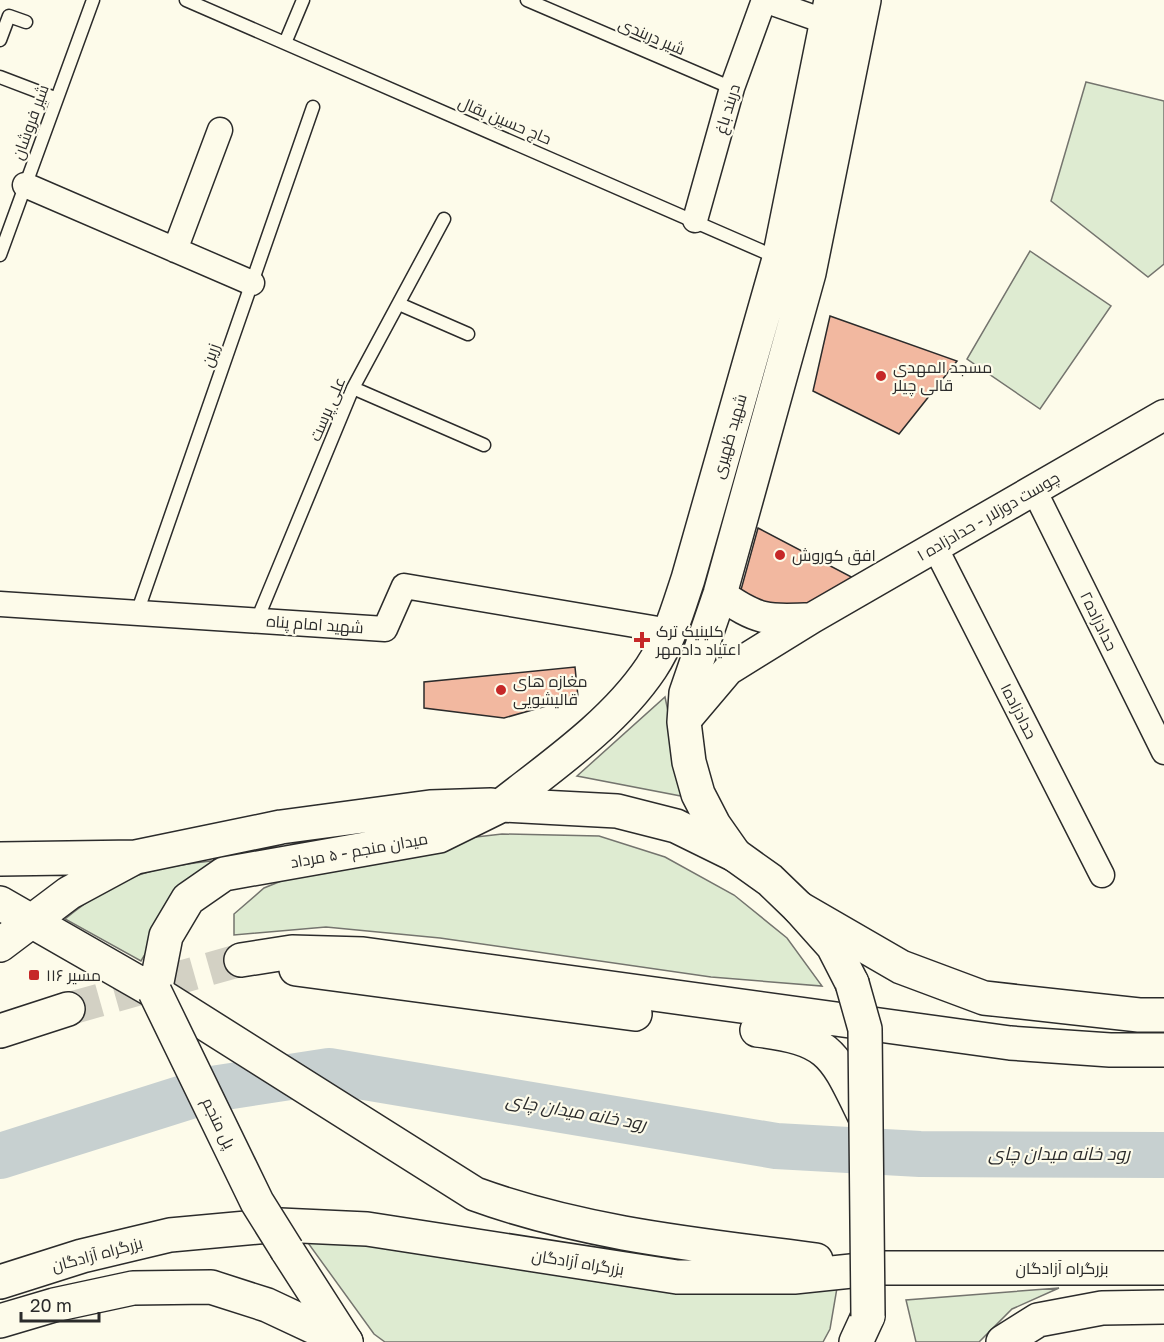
<svg xmlns="http://www.w3.org/2000/svg" width="1164" height="1342" viewBox="0 0 1164 1342" font-family="'Golos Text',Cairo,sans-serif">
  <rect width="100%" height="100%" fill="#fdfbea"/>
  <path fill="#deebd1" stroke="#74746e" stroke-width="1.5" d="M 1086,82 L 1164,101 L 1164,264 L 1148,277 L 1051,201 Z
    M 1030,251 L 1111,306 L 1040,409 L 967,359 Z
    M 665,697 L 686,797 L 577,776 Z
    M 502,834 L 599,836 L 665,857 L 734,895 L 787,938 L 822,986 L 711,977 L 440,938 L 326,927 L 234,935 L 234,914 L 264,888 L 355,851 Z
    M 222,860 L 184,889 L 141,961 L 65,919 C 118,875 154,866 222,860 Z
    M 303,1236 L 837,1288 L 830,1329 L 823,1342 L 385,1342 L 374,1334 Z
    M 1059,1288 L 1012,1309 L 979,1342 L 916,1342 L 906,1300 Z"/>
  <g fill="none" stroke-linecap="round" stroke-linejoin="round">
    <path stroke="#c7d0d0" stroke-width="46" d="M 0,1156 L 212,1089 L 329,1071 L 776,1146 L 920,1154 L 1164,1155"/>
  </g>
  <path fill="#f2b8a0" stroke="#2b2b2b" stroke-width="1.5" d="M 830,316 L 957,361 L 899,434 L 813,391 Z
    M 758,528 L 861,582 L 811,610 L 754,604 L 739,597 Z
    M 575,667 L 578,697 L 504,718 L 424,708 L 424,682 Z"/>
  <g fill="none" stroke-linecap="round" stroke-linejoin="round">
    <path stroke="#d3d1c4" stroke-width="33" stroke-dasharray="33 16" stroke-linecap="butt" d="M 68,1009 L 241,960"/>
    <defs>
      <path id="service" d="M 186,0 L 778,258
        M 527,0 L 732,88
        M 0,40 L 9,16 L 26,22
        M 285,43 L 303,0
        M 0,77 L 55,98
        M 0,255 L 93,0
        M 399,304 L 468,334
        M 353,388 L 484,445
        M 137,613 L 313,107
        M 257,620 L 353,388 L 444,219"/>
      <path id="minor" d="M 25,185 L 252,283
        M 695,220 L 732,88 L 764,0 L 841,27
        M 175,250 L 220,130
        M 1034,490 L 1164,752
        M 935,547 L 1102,875
        M 0,604 L 385,629 L 404,586 L 670,631"/>
      <path id="tertiary" d="M 812,618 L 1164,415
        M 684,722 L 728,670 L 812,618 C 767,621 757,620 720,594"/>
      <path id="secondary" d="M 502,805 C 553,765 614,723 651,668 C 669,641 678,609 688,579 L 779,259 L 831,0
        M 735,855 L 714,825 L 698,794 L 689,762 L 684,722 L 686,693 L 720,594 L 809,273 L 864,0"/>
      <path id="primary" d="M 0,859 L 136,857 L 281,827 L 430,807 L 491,805
        M 0,903 L 155,992 L 166,936 L 188,899 L 224,874 L 439,836 L 502,805 L 617,811 L 676,826 L 735,855 L 770,880 L 799,908 L 833,946 L 852,983
        M 0,945 L 69,893 L 132,859
        M 287,1250 L 346,1342
        M 856,1342 L 868,1316"/>
      <path id="trunk" d="M 799,908 L 901,967 L 984,998 L 1139,1015 L 1164,1015
        M 241,960 L 292,952 L 363,954 L 1010,1043 L 1110,1050 L 1164,1050
        M 296,969 L 635,1014
        M 155,992 L 475,1194 C 585,1234 700,1245 816,1260
        M 757,1030 C 831,1039 834,1054 865,1117
        M 0,1031 L 68,1009
        M 0,1282 L 82,1256 L 170,1235 L 280,1225 L 367,1229 L 677,1277 L 794,1277 L 880,1268 L 1164,1268
        M 0,1321 L 54,1305 L 133,1288 L 211,1287 L 267,1305 L 346,1342
        M 1003,1342 L 1038,1320 L 1102,1308 L 1164,1307"/>
    </defs>
    <use href="#service" stroke="#2b2b2b" stroke-width="15"/>
    <use href="#minor" stroke="#2b2b2b" stroke-width="27"/>
    <use href="#tertiary" stroke="#2b2b2b" stroke-width="33"/>
    <use href="#secondary" stroke="#2b2b2b" stroke-width="36"/>
    <use href="#primary" stroke="#2b2b2b" stroke-width="36"/>
    <use href="#trunk" stroke="#2b2b2b" stroke-width="36"/>
    <use href="#service" stroke="#fdfbea" stroke-width="12"/>
    <use href="#minor" stroke="#fdfbea" stroke-width="24"/>
    <use href="#tertiary" stroke="#fdfbea" stroke-width="30"/>
    <use href="#secondary" stroke="#fdfbea" stroke-width="33"/>
    <use href="#primary" stroke="#fdfbea" stroke-width="33"/>
    <use href="#trunk" stroke="#fdfbea" stroke-width="33"/>
    <defs>
      <path id="primary-bridge" d="M 852,983 L 865,1029 L 868,1316
        M 155,992 L 257,1202 L 287,1250"/>
    </defs>
    <use href="#primary-bridge" stroke="#2b2b2b" stroke-width="36" stroke-linecap="butt"/>
    <use href="#primary-bridge" stroke="#fdfbea" stroke-width="33"/>
  </g>
  <g fill="#c62828" stroke="#fdfbea" stroke-width="2">
    <circle cx="881" cy="376" r="6"/>
    <circle cx="780" cy="555" r="6"/>
    <path d="M639 631h6v6h6v6h-6v6h-6v-6h-6v-6h6z"/>
    <circle cx="501" cy="690" r="6"/>
    <rect x="28" y="969" width="12" height="12" rx="3"/>
  </g>
  <g text-anchor="middle" stroke-width="4.5" stroke-linejoin="round" paint-order="stroke">
    <g font-size="16" fill="#2b2b2b" stroke="#fdfbea">
      <text transform="translate(652 36) rotate(23)" y="6">شیر دربندی</text>
      <text transform="translate(727 109) rotate(-73)" y="6">دربند باغ</text>
      <text transform="translate(505 120) rotate(23)" y="6">حاج حسین بقال</text>
      <text transform="translate(30 122) rotate(-70)" y="6">شیر فروشان</text>
      <text transform="translate(210 355) rotate(-71)" y="6">زرین</text>
      <text transform="translate(327 409) rotate(-67)" y="6">علی پرست</text>
      <text transform="translate(729 436) rotate(-74)" y="6">شهید ظهیری</text>
      <text transform="translate(988 516) rotate(-30)" y="6">چوست دوزلار - حدادزاده ۱</text>
      <text transform="translate(1099 621) rotate(64)" y="6">حدادزاده۲</text>
      <text transform="translate(315 624) rotate(4)" y="6">شهید امام پناه</text>
      <text transform="translate(1019 711) rotate(63)" y="6">حدادزاده۱</text>
      <text transform="translate(359 850) rotate(-10)" y="6">میدان منجم - ۵ مرداد</text>
      <text transform="translate(219 1123) rotate(64)" y="6">پل منجم</text>
      <text transform="translate(97 1254) rotate(-15)" y="6">بزرگراه آزادگان</text>
      <text transform="translate(578 1262) rotate(9)" y="6">بزرگراه آزادگان</text>
      <text x="1062" y="1274">بزرگراه آزادگان</text>
    </g>
    <g font-size="16" fill="#2b2b2b" stroke="#fdfbea" text-anchor="start">
      <text x="893" y="373">مسجد المهدی<tspan x="893" dy="18">قالی چیلر</tspan></text>
      <text x="792" y="561">افق کوروش</text>
      <text x="656" y="637">کلینیک ترک<tspan x="656" dy="18">اعتیاد دادمهر</tspan></text>
      <text x="513" y="687">مغازه های<tspan x="513" dy="18">قالیشویی</tspan></text>
      <text x="46" y="981">مسیر ۱۱۶</text>
    </g>
    <g font-size="18" font-style="italic" fill="#2b2b2b" stroke="#fdfbea">
      <text transform="translate(576 1112) rotate(10)" y="6">رود خانه میدان چای</text>
      <text x="1059" y="1160">رود خانه میدان چای</text>
    </g>
  </g>
  <path d="M21 1312v9h78v-9" fill="none" stroke="#2b2b2b" stroke-width="3"/>
  <text x="30" y="1312" font-size="18" fill="#2b2b2b" stroke="#fdfbea" stroke-width="4.5" paint-order="stroke">20 m</text>
</svg>
